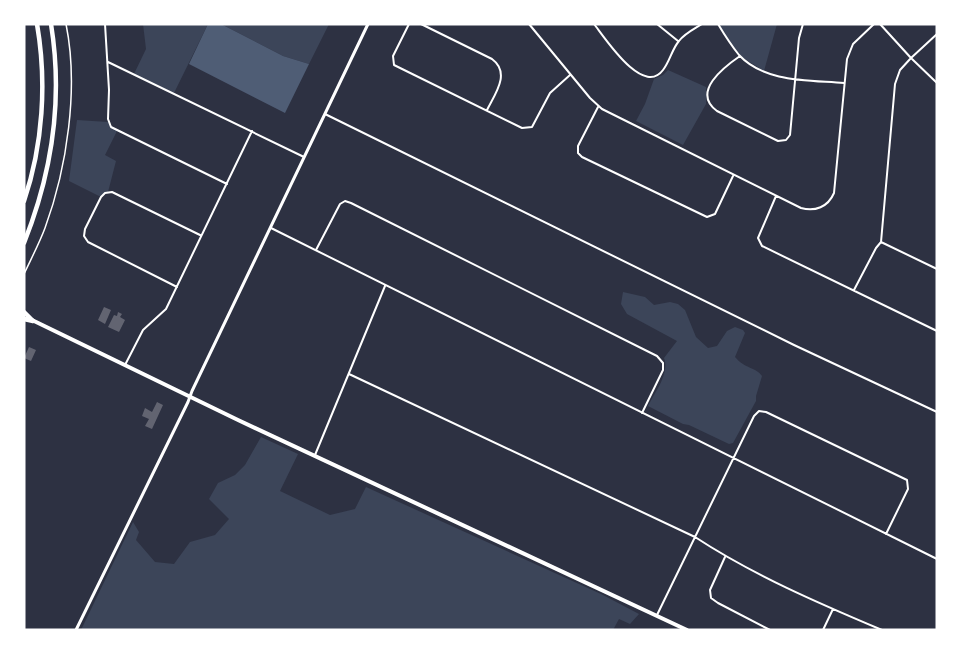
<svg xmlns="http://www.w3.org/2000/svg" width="961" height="654" viewBox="0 0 961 654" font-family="'Sofia Sans Condensed',sans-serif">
  <rect width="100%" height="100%" fill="#2d3142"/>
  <path fill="#3c4559" d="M 143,24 L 208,24 L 174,93 L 134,74 L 146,49 Z
    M 221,24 L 329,24 L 309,64 L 283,56 Z
    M 718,24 L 777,24 L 764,71 L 740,56 Z
    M 668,70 L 706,87 L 706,104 L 683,145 L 636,121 L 645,104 L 654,79 L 663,75 Z
    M 77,120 L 108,122 L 117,131 L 105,155 L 116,161 L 108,192 L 101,197 L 69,181 Z
    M 623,292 L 645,297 L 654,305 L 670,302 L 678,304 L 685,310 L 696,337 L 708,348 L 717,346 L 727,331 L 735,327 L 743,330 L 745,333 L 735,357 C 745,369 756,367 762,376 L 756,396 L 756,401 L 733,443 L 729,444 L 689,425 L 683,424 L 648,406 C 655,392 670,373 664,358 L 677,341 L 627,314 L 621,304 Z
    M 261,437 L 298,454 L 280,491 L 330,515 L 355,509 L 366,487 L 601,594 L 639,614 L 630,624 L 619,619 L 613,630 L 81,630 L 133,522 L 139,532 L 136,540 L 155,562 L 174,564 L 190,542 L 215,535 L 229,519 L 209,499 L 218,483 L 235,475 L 245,465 Z"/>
  <path fill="#4f5d75" d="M 208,24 L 221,24 L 283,56 L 309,64 L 285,113 L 189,64 Z"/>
  <path fill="#626471" d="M 104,307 L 111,310 L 105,324 L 98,320 Z
    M 118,312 L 122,314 L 120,317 L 125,320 L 119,332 L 108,327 L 114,315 L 117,316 Z
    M 29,347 L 36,350 L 31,361 L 24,358 Z
    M 157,402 L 163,405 L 152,429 L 145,426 L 149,419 L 142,416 L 145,408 L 152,412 Z"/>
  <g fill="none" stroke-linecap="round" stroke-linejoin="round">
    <path stroke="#fff" stroke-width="1.5" d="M 24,274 C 31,259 39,244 45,228 C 67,168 79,88 66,24"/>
    <path stroke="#fff" stroke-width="2" d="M 105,24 L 109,90 L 108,119 L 111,127 L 227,184
      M 409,24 L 393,56 L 394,65 L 522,128 L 532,127 L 550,93 L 570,75
      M 421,24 L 492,59 C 511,73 495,94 487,110
      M 529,24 L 590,98 L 602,109 L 801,208 C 815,212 828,207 834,193 L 847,59 L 853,44 L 874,24
      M 594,24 C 605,38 643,97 663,70 C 670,61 672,49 679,41 C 684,34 694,29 702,24
      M 657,24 L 678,41
      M 718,24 C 724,34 731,45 739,55 C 765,83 810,80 844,83
      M 937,34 L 911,58 L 937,83
      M 740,56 C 724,67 691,92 717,111 L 778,141 L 786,140 L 790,135 L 799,38 L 803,24
      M 108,62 L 304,157
      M 598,107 L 578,146 L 578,153 L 582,157 L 707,217 L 715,214 L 733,176
      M 325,114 L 794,345 L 937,412
      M 776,196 L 758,238 L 762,246 L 937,331
      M 271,228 L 937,559
      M 881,242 L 937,269
      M 316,250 L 340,204 L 345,201 L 351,203 L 657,356 L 663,363 L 663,370 L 642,413
      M 177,287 L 88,242 L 84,236 L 85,229 L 101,197 L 105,193 L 112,192 L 200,235
      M 854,290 L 876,248 L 881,242 L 895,84 L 900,70 L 911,58 L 880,24
      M 125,365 L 143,330 L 166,309 L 252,131
      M 349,374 L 695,537 C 753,575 818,603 882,630
      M 315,455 L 385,286
      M 725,557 L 710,590 L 711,598 L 718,603 L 770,630
      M 657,615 L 754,416 L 759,411 L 766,412 L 907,480 L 908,489 L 886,534
      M 823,630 L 833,609"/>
    <path stroke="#fff" stroke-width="3" d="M 76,630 L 188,402 L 192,391 L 368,24"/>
    <path stroke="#fff" stroke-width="4" d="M 32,320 L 238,420 L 687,630"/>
    <path stroke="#fff" stroke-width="4.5" d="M 24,201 C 43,145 47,82 37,24
      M 24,243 C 52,173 63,98 51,24
      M 24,312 L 33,321
      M 24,319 L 33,321"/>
  </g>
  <rect width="961" height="654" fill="none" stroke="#ffffff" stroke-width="51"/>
</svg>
